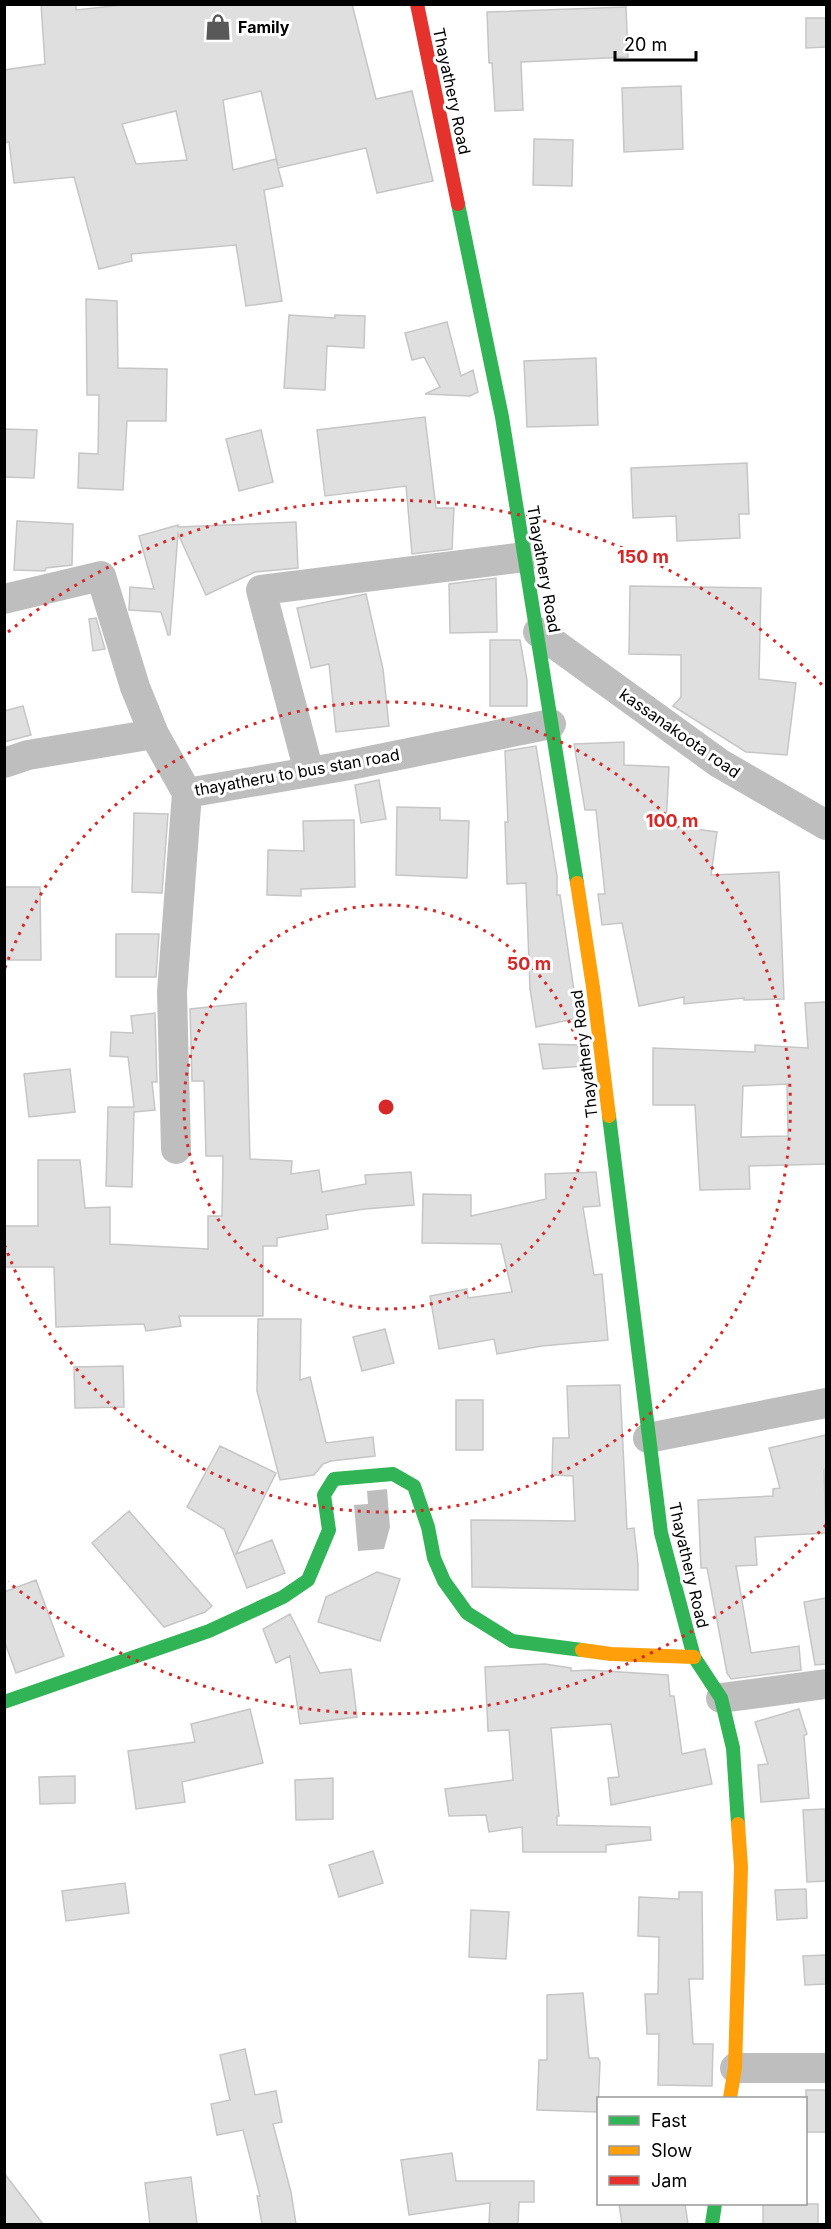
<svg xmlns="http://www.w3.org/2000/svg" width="831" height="2229" viewBox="0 0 831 2229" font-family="Inter,sans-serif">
  <rect width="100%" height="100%" fill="#fff"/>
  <path fill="#bebebe" d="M 387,1489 L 390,1527 L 384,1549 L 358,1551 L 354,1505 L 368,1504 L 367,1491 Z"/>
  <path fill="#dfdfdf" stroke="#c6c6c6" stroke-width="1.5" fill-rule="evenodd" d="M 41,4 L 76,4 L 76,10 L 131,4 L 352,4 L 376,99 L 412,91 L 433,181 L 377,193 L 366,148 L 278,168 L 283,186 L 264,190 L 282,301 L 246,306 L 236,245 L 131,254 L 132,261 L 99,269 L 74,177 L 14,183 L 9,142 L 4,143 L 4,70 L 45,64 ZM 261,91 L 278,166 L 276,159 L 233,170 L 223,100 ZM 176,111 L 187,160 L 136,164 L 122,124 Z
    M 626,7 L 628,57 L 521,62 L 523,110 L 495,111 L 492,63 L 489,63 L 487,12 Z
    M 806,18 L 826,18 L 826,47 L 806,48 Z
    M 681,86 L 683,149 L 624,152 L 622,88 Z
    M 534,139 L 573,140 L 572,186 L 533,185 Z
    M 86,299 L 117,301 L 118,368 L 167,369 L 166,421 L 127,421 L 123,490 L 78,488 L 79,453 L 98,454 L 99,395 L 87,395 Z
    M 289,315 L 335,318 L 335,315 L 365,316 L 364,348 L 327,346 L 325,390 L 284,388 Z
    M 447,322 L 461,376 L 473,370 L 478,392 L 470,396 L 425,394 L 440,387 L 424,357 L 412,360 L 405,333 Z
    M 596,358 L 598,425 L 527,427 L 524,361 Z
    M 425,417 L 436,508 L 454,508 L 452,549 L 412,554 L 406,486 L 325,496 L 317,430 Z
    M 4,429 L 37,430 L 34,478 L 4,477 Z
    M 261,430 L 273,482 L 239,491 L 226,439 Z
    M 747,463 L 749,514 L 739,514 L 740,538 L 677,541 L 676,516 L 633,518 L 631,468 Z
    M 17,521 L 73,524 L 72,565 L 46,568 L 45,571 L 14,570 Z
    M 296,522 L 298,568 L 255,572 L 206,595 L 178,534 L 170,635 L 168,635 L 161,612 L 129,610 L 130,587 L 154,589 L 139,536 L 178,525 L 178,527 Z
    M 496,578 L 497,632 L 450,633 L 449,584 Z
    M 630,586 L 761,588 L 759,679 L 796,683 L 787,755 L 746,752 L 673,706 L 681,697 L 681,655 L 629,654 Z
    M 366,594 L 383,669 L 389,726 L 336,732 L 329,664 L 311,668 L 297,608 Z
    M 96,618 L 105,649 L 93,651 L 89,619 Z
    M 490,640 L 520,640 L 527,680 L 527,706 L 490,706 Z
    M 23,706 L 31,735 L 4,742 L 4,711 Z
    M 624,742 L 624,765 L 669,767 L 666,825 L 717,832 L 711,875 L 779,872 L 784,999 L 744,1000 L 744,998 L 684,1004 L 684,997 L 639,1006 L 622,923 L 602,925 L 598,894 L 605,894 L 596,810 L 585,810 L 574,744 Z
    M 536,746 L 557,876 L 557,895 L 560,895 L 578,1018 L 536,1027 L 530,989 L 526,883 L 507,884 L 505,822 L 508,822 L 505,751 Z
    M 379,780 L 386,819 L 361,823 L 355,785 Z
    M 397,807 L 440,808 L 440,820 L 469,821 L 467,878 L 396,875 Z
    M 134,813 L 168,814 L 162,893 L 132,892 Z
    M 354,820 L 355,887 L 301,889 L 301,896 L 267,895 L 268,850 L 304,851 L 303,821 Z
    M 4,887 L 40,887 L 41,960 L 4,960 Z
    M 116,934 L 159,934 L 156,977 L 116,977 Z
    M 826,1002 L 826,1164 L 749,1166 L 750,1189 L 700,1190 L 695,1105 L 653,1105 L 653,1048 L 755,1052 L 755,1045 L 808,1048 L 805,1003 ZM 787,1084 L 788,1136 L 741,1137 L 743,1086 Z
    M 246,1003 L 250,1159 L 292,1161 L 291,1174 L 319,1170 L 322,1192 L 366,1184 L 365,1175 L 411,1172 L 414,1205 L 365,1209 L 326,1215 L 328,1229 L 277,1238 L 277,1246 L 263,1246 L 263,1316 L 179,1316 L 181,1326 L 146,1331 L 144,1324 L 56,1327 L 54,1267 L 4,1267 L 4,1226 L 38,1226 L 38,1160 L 80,1160 L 85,1208 L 110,1207 L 110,1244 L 208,1249 L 208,1216 L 222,1216 L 223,1156 L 206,1156 L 204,1081 L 192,1081 L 190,1009 Z
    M 155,1013 L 157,1082 L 152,1082 L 155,1110 L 134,1112 L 132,1187 L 106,1186 L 108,1107 L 134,1107 L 128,1057 L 110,1056 L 111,1032 L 133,1033 L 131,1016 Z
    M 539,1044 L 581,1045 L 584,1066 L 543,1069 Z
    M 70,1069 L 75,1112 L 29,1117 L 24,1074 Z
    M 596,1172 L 600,1206 L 583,1207 L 594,1275 L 602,1274 L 608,1340 L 542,1346 L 497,1354 L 494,1339 L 439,1349 L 430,1296 L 467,1289 L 468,1298 L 512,1292 L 501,1244 L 422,1243 L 423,1194 L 471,1195 L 471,1216 L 546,1199 L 545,1174 Z
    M 258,1319 L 301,1319 L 300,1380 L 310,1377 L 326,1443 L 373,1437 L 375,1456 L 331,1461 L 323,1464 L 314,1475 L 280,1480 L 257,1391 Z
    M 385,1329 L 394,1363 L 362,1371 L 353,1337 Z
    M 123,1366 L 124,1407 L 75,1408 L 74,1367 Z
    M 620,1385 L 627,1529 L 634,1528 L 638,1564 L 638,1590 L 472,1587 L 471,1520 L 575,1521 L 573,1476 L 552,1475 L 553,1438 L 569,1438 L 567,1386 Z
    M 456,1400 L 483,1400 L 483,1450 L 456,1450 Z
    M 826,1435 L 826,1469 L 824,1470 L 826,1533 L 755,1537 L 757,1565 L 736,1566 L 751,1653 L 799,1646 L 801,1670 L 731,1679 L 727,1673 L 707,1568 L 701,1568 L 698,1500 L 773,1496 L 773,1489 L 780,1488 L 769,1448 Z
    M 220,1446 L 276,1473 L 236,1554 L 272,1540 L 285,1573 L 247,1588 L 224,1529 L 187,1507 Z
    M 129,1511 L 212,1606 L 205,1612 L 164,1627 L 92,1543 Z
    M 377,1572 L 400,1579 L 380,1641 L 318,1622 L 326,1597 Z
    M 36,1580 L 64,1656 L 16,1673 L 4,1640 L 4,1592 Z
    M 826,1598 L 826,1664 L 815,1665 L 804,1602 Z
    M 290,1614 L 320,1673 L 351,1669 L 357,1717 L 300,1724 L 290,1656 L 276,1663 L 263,1629 Z
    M 545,1664 L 571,1668 L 571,1671 L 589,1670 L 668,1675 L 670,1696 L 674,1696 L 682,1754 L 705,1749 L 712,1784 L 611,1805 L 608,1778 L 619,1777 L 611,1724 L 551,1728 L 559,1816 L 557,1816 L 557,1825 L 650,1827 L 651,1840 L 606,1845 L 606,1852 L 523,1852 L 522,1827 L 489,1832 L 486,1815 L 449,1816 L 445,1789 L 513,1780 L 509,1730 L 488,1731 L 485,1667 Z
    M 250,1709 L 263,1763 L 182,1782 L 185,1802 L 136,1809 L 128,1751 L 195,1742 L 191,1724 Z
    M 799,1709 L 807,1734 L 804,1736 L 809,1798 L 761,1802 L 758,1765 L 768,1764 L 755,1722 Z
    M 75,1776 L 75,1803 L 40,1804 L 39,1777 Z
    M 333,1778 L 333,1819 L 296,1820 L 295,1780 Z
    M 825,1809 L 826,1881 L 807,1882 L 803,1810 Z
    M 373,1851 L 383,1883 L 339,1897 L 329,1865 Z
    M 125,1883 L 129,1913 L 66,1921 L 62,1891 Z
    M 806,1889 L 807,1918 L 777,1920 L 775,1890 Z
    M 679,1892 L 702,1892 L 703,1979 L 689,1979 L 693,2044 L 713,2044 L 712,2086 L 658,2085 L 659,2034 L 647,2034 L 645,1994 L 658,1994 L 659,1937 L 638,1936 L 639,1897 L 679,1899 Z
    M 471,1910 L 509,1912 L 506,1959 L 469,1957 Z
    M 826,1955 L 826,1984 L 805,1985 L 803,1956 Z
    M 583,1993 L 589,2058 L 598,2058 L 600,2062 L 598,2112 L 537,2110 L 539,2060 L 547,2060 L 547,1995 Z
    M 245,2049 L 255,2095 L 276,2091 L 282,2122 L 273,2124 L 291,2192 L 296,2224 L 262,2224 L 257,2196 L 260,2196 L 243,2130 L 217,2135 L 211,2104 L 230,2100 L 220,2055 Z
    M 806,2090 L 826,2090 L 826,2132 L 806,2132 Z
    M 452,2153 L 456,2181 L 534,2181 L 534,2202 L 519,2202 L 518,2224 L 489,2224 L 490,2203 L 409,2215 L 401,2160 Z
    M 4,2173 L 43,2224 L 4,2224 Z
    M 191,2177 L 197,2224 L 150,2224 L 145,2183 Z
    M 619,2204 L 685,2204 L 688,2224 L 622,2224 Z
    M 763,2204 L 818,2204 L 818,2224 L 763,2224 Z"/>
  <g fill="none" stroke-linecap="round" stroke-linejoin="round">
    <path stroke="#bebebe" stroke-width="30" d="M 4,599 L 101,576 L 135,687 L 154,734
      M 538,632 L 719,763 L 826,825
      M 4,763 L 28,755 L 154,734 L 187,793 L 350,765 L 551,724
      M 309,772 L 261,590 L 525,557
      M 176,1149 L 172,992 L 187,793
      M 648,1438 L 826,1403
      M 721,1698 L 826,1684
      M 735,2068 L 826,2068"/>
    <path stroke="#30b455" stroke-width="14" d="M 458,204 L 502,417 L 577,883
      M 609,1116 L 661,1533 L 694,1657 L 721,1698 L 733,1748 L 738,1824
      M 4,1702 L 209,1631 L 283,1597 L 308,1580 L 329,1530 L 324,1495 L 334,1479 L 393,1474 L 414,1486 L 428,1527 L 434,1558 L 444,1581 L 467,1613 L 512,1641 L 582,1650
      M 712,2224 L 715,2204"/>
    <path stroke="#ff9f0a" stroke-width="14" d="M 577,883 L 593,987 L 609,1116
      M 582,1650 L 611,1654 L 694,1657
      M 730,2098 L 735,2068 L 741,1867 L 738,1824"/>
    <path stroke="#e5322d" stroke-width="14" d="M 417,4 L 458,204"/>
  </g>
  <g fill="none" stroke="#d62828" stroke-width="3" stroke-dasharray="3 6">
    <circle cx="386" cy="1107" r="202"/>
    <path d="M5 968A405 405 0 1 1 5 1246"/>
    <path d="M826 1525A607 607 0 0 1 8 1582M8 632A607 607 0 0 1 826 689"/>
  </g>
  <defs>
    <symbol id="shop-bare" viewBox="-9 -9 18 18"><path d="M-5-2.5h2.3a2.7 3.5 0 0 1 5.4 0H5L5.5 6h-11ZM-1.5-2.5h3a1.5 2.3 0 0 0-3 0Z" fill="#595959" stroke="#fff" stroke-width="2.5" paint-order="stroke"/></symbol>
  </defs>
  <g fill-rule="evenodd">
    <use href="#shop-bare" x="199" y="8" width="38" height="38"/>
  </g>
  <g text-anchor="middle" stroke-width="6" stroke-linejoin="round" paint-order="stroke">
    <g font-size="16" font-weight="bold" fill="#000" stroke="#fff" text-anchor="start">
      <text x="238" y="33">Family</text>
    </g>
    <g font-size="16" fill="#000" stroke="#fff">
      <text transform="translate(452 91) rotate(78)" y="6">Thayathery Road</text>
      <text transform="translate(544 569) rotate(80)" y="6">Thayathery Road</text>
      <text transform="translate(680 733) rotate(35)" y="6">kassanakoota road</text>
      <text transform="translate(297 772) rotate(-10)" y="6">thayatheru to bus stan road</text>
      <text transform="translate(584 1054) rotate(-97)" y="6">Thayathery Road</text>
      <text transform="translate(689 1565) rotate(77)" y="6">Thayathery Road</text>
    </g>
  </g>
  <circle cx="386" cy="1107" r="9" fill="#d62828" stroke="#fff" stroke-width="3"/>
  <g font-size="18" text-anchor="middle" font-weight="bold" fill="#d62828" stroke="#fff" stroke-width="6" stroke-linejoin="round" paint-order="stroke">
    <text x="643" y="563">150 m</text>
    <text x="672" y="827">100 m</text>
    <text x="529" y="970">50 m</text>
  </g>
  <rect width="831" height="2229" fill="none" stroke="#000000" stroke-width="12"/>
  <rect x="597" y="2097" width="210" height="108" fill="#ffffff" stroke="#999999" stroke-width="1.5"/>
  <rect x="609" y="2116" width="30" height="9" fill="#30b455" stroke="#999999" stroke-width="1.5"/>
  <text x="651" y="2127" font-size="18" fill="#000000">Fast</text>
  <rect x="609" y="2146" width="30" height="9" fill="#ff9f0a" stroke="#999999" stroke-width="1.5"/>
  <text x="651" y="2157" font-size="18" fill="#000000">Slow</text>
  <rect x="609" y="2176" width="30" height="9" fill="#e5322d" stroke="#999999" stroke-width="1.5"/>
  <text x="651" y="2187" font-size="18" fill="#000000">Jam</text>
  <path d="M615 51v9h81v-9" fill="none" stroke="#000000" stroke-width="3"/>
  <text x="624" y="51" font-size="18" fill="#000000" stroke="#ffffff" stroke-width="4.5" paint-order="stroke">20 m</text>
</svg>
